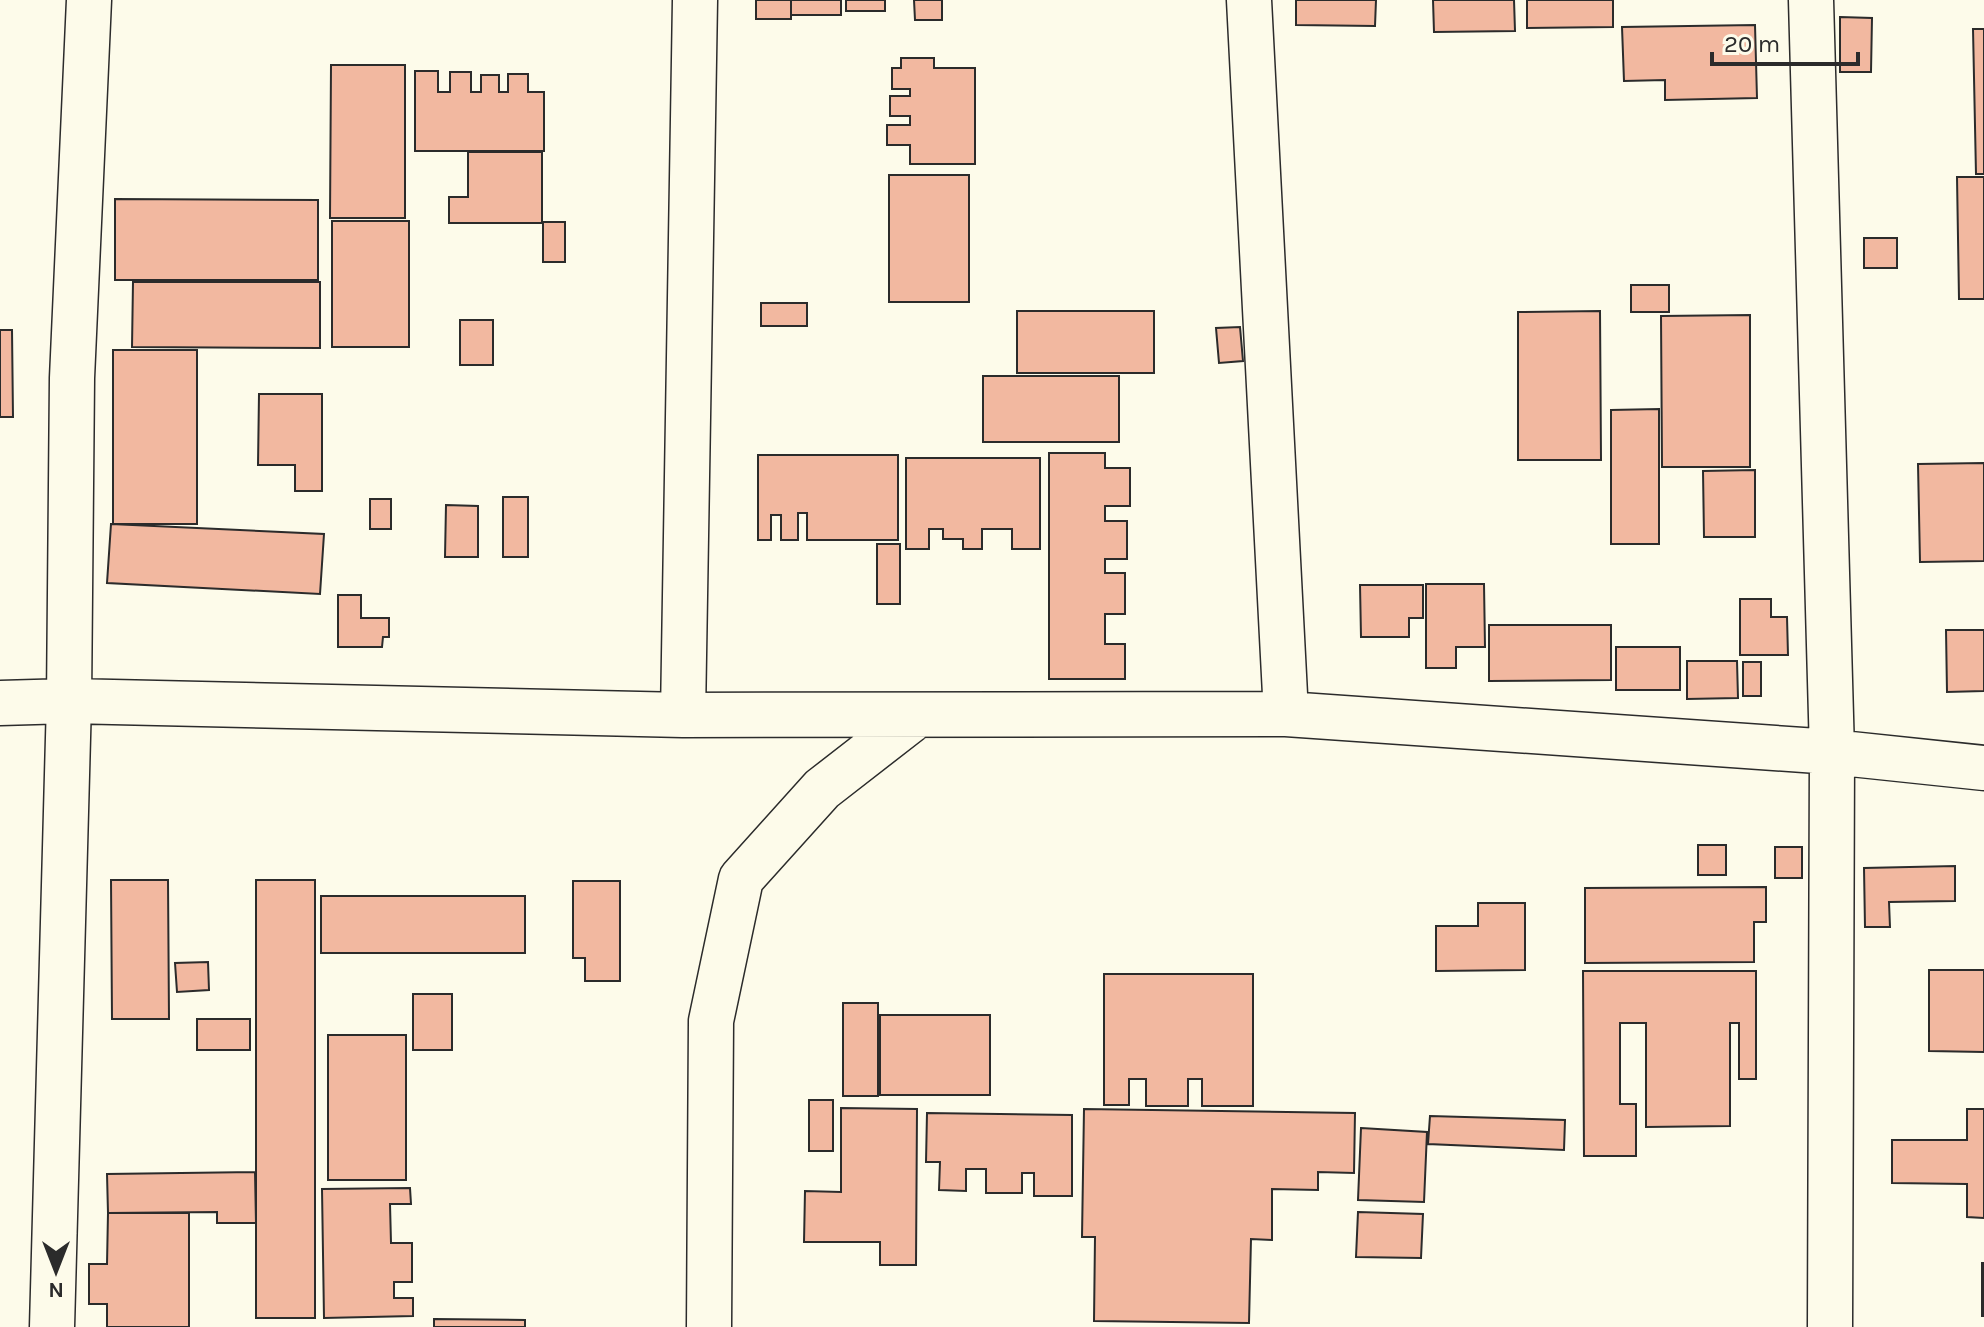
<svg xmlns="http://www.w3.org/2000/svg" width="1984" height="1327" viewBox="0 0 1984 1327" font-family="Karla,sans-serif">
  <rect width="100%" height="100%" fill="#fdfbea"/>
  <path fill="#f2b8a0" stroke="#2b2b2b" stroke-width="2" d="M 756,0 L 791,0 L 791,19 L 756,19 Z
    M 791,0 L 841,0 L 841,15 L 791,15 Z
    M 846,0 L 885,0 L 885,11 L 846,11 Z
    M 914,0 L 942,0 L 942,20 L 915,20 Z
    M 1296,0 L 1376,0 L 1375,26 L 1296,25 Z
    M 1433,0 L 1514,0 L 1515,31 L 1434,32 Z
    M 1527,0 L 1613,0 L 1613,27 L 1527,28 Z
    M 1840,17 L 1872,18 L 1871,72 L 1840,72 Z
    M 1755,25 L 1757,98 L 1665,100 L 1665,80 L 1624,81 L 1622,27 Z
    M 1973,29 L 1984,29 L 1984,174 L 1976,174 Z
    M 901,58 L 934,58 L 934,68 L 975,68 L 975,164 L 910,164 L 910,145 L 887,145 L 887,125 L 910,125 L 910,116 L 890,116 L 890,96 L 910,96 L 910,89 L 892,89 L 892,68 L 901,68 Z
    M 331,65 L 405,65 L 405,218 L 330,218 Z
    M 415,71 L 438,71 L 438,92 L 450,92 L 450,72 L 471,72 L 471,92 L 481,92 L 481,75 L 499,75 L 499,92 L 508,92 L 508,74 L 528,74 L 528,92 L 544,92 L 544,151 L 415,151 Z
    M 468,152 L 542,152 L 542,223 L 449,223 L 449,197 L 468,197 Z
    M 889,175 L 969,175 L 969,302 L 889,302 Z
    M 1957,177 L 1984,177 L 1984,299 L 1959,299 Z
    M 115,199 L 318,200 L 318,280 L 115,280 Z
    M 332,221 L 409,221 L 409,347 L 332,347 Z
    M 543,222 L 565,222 L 565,262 L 543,262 Z
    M 1864,238 L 1897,238 L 1897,268 L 1864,268 Z
    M 133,282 L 320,282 L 320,348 L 132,347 Z
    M 1631,285 L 1669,285 L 1669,312 L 1631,312 Z
    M 761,303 L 807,303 L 807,326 L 761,326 Z
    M 1017,311 L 1154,311 L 1154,373 L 1017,373 Z
    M 1600,311 L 1601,460 L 1518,460 L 1518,312 Z
    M 1750,315 L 1750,467 L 1662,467 L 1661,316 Z
    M 460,320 L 493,320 L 493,365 L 460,365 Z
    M 1240,327 L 1243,361 L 1219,363 L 1216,328 Z
    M 0,330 L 12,330 L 13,417 L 0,417 Z
    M 113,350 L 197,350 L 197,524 L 113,524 Z
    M 983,376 L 1119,376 L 1119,442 L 983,442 Z
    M 259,394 L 322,394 L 322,491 L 295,491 L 295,465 L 258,465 Z
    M 1659,409 L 1659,544 L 1611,544 L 1611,410 Z
    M 1049,453 L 1105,453 L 1105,468 L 1130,468 L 1130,506 L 1105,506 L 1105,521 L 1127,521 L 1127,559 L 1105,559 L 1105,573 L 1125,573 L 1125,614 L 1105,614 L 1105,644 L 1125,644 L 1125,679 L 1049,679 Z
    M 758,455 L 898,455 L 898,540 L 807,540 L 807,513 L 798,513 L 798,540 L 781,540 L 781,515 L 771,515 L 771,540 L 758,540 Z
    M 906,458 L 1040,458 L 1040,549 L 1012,549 L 1012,529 L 982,529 L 982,549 L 963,549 L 963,539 L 943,539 L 943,529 L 929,529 L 929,549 L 906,549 Z
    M 1984,463 L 1984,561 L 1920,562 L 1918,464 Z
    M 1755,470 L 1755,537 L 1704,537 L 1703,471 Z
    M 503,497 L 528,497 L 528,557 L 503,557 Z
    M 370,499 L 391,499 L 391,529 L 370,529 Z
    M 446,505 L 478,506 L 478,557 L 445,557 Z
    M 111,524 L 324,534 L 320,594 L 107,583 Z
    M 877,544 L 900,544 L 900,604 L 877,604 Z
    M 1426,584 L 1484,584 L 1485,647 L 1456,647 L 1456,668 L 1426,668 Z
    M 1360,585 L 1423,585 L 1423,618 L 1409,618 L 1409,637 L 1361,637 Z
    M 338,595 L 361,595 L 361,618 L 389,618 L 389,637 L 383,637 L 382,647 L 338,647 Z
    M 1740,599 L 1771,599 L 1771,617 L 1787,617 L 1788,655 L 1740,655 Z
    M 1489,625 L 1611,625 L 1611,680 L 1489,681 Z
    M 1946,630 L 1984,630 L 1984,691 L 1947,692 Z
    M 1616,647 L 1680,647 L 1680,690 L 1616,690 Z
    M 1687,661 L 1737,661 L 1738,698 L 1687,699 Z
    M 1743,662 L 1761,662 L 1761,696 L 1743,696 Z
    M 1698,845 L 1726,845 L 1726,875 L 1698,875 Z
    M 1775,847 L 1802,847 L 1802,878 L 1775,878 Z
    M 1955,866 L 1955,901 L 1889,902 L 1890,927 L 1865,927 L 1864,868 Z
    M 111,880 L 168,880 L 169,1019 L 112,1019 Z
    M 256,880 L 315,880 L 315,1318 L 256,1318 Z
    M 573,881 L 620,881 L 620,981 L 585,981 L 585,958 L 573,958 Z
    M 1766,887 L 1766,922 L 1754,922 L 1754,962 L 1585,963 L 1585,888 Z
    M 321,896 L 525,896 L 525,953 L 321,953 Z
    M 1478,903 L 1525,903 L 1525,970 L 1436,971 L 1436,926 L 1478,926 Z
    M 208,962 L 209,990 L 177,992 L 175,963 Z
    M 1929,970 L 1984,970 L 1984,1052 L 1929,1051 Z
    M 1583,971 L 1756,971 L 1756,1079 L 1739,1079 L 1739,1023 L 1730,1023 L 1730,1126 L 1646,1127 L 1646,1023 L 1620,1023 L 1620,1104 L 1636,1104 L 1636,1156 L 1584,1156 Z
    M 1104,974 L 1253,974 L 1253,1106 L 1202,1106 L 1202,1079 L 1188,1079 L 1188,1106 L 1146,1106 L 1146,1079 L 1129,1079 L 1129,1105 L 1104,1105 Z
    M 413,994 L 452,994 L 452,1050 L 413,1050 Z
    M 843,1003 L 878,1003 L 878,1096 L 843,1096 Z
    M 880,1015 L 990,1015 L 990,1095 L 880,1095 Z
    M 197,1019 L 250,1019 L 250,1050 L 197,1050 Z
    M 328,1035 L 406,1035 L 406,1180 L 328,1180 Z
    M 809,1100 L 833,1100 L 833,1151 L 809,1151 Z
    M 841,1108 L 917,1109 L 916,1265 L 880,1265 L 880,1242 L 804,1242 L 805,1191 L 841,1192 Z
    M 1084,1109 L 1355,1113 L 1354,1173 L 1318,1172 L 1318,1190 L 1272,1189 L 1272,1240 L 1251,1239 L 1249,1323 L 1094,1321 L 1095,1237 L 1082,1237 Z
    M 1967,1109 L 1984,1109 L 1984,1218 L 1967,1217 L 1967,1184 L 1892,1183 L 1892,1140 L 1967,1140 Z
    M 927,1113 L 1072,1115 L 1072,1196 L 1034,1196 L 1034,1173 L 1022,1173 L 1022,1193 L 986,1193 L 986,1169 L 966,1169 L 966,1191 L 939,1190 L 940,1162 L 926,1162 Z
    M 1430,1116 L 1565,1120 L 1564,1150 L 1428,1144 Z
    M 1361,1128 L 1427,1132 L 1424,1202 L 1358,1200 Z
    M 255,1172 L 256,1223 L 217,1223 L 217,1212 L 108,1213 L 107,1174 Z
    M 410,1188 L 411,1204 L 390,1204 L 391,1243 L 412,1243 L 412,1282 L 394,1282 L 394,1298 L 413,1298 L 413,1316 L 324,1318 L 322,1189 Z
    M 1358,1212 L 1423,1214 L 1421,1258 L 1356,1257 Z
    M 108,1213 L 189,1213 L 189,1327 L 107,1327 L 107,1304 L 89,1304 L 89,1264 L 107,1264 Z
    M 1982,1263 L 1984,1263 L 1984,1316 L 1982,1316 Z
    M 434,1319 L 525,1320 L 525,1327 L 434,1327 Z"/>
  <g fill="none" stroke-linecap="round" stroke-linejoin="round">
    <defs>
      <path id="minor" d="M 89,0 L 72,378 L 69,701 L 683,715 L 1286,714 L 1832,752 L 1984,768
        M 1249,0 L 1286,714
        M 1811,0 L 1832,752 L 1830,1327
        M 0,703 L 69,701 L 52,1327
        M 683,715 L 695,0
        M 709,1327 L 711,1021 L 741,879 L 822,789 L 916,716"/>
    </defs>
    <use href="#minor" stroke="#2b2b2b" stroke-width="47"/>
    <use href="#minor" stroke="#fdfbea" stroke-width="44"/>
  </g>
  <g transform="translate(56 1271) rotate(180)" stroke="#fdfbea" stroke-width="6" paint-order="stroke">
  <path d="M0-6L14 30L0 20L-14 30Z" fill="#2b2b2b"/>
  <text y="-12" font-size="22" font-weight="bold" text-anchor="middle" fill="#2b2b2b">N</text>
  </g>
  <path d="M1712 52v12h146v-12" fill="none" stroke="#2b2b2b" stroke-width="4"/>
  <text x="1724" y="52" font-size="24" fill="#2b2b2b" stroke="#fdfbea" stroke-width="6" paint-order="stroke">20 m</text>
</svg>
